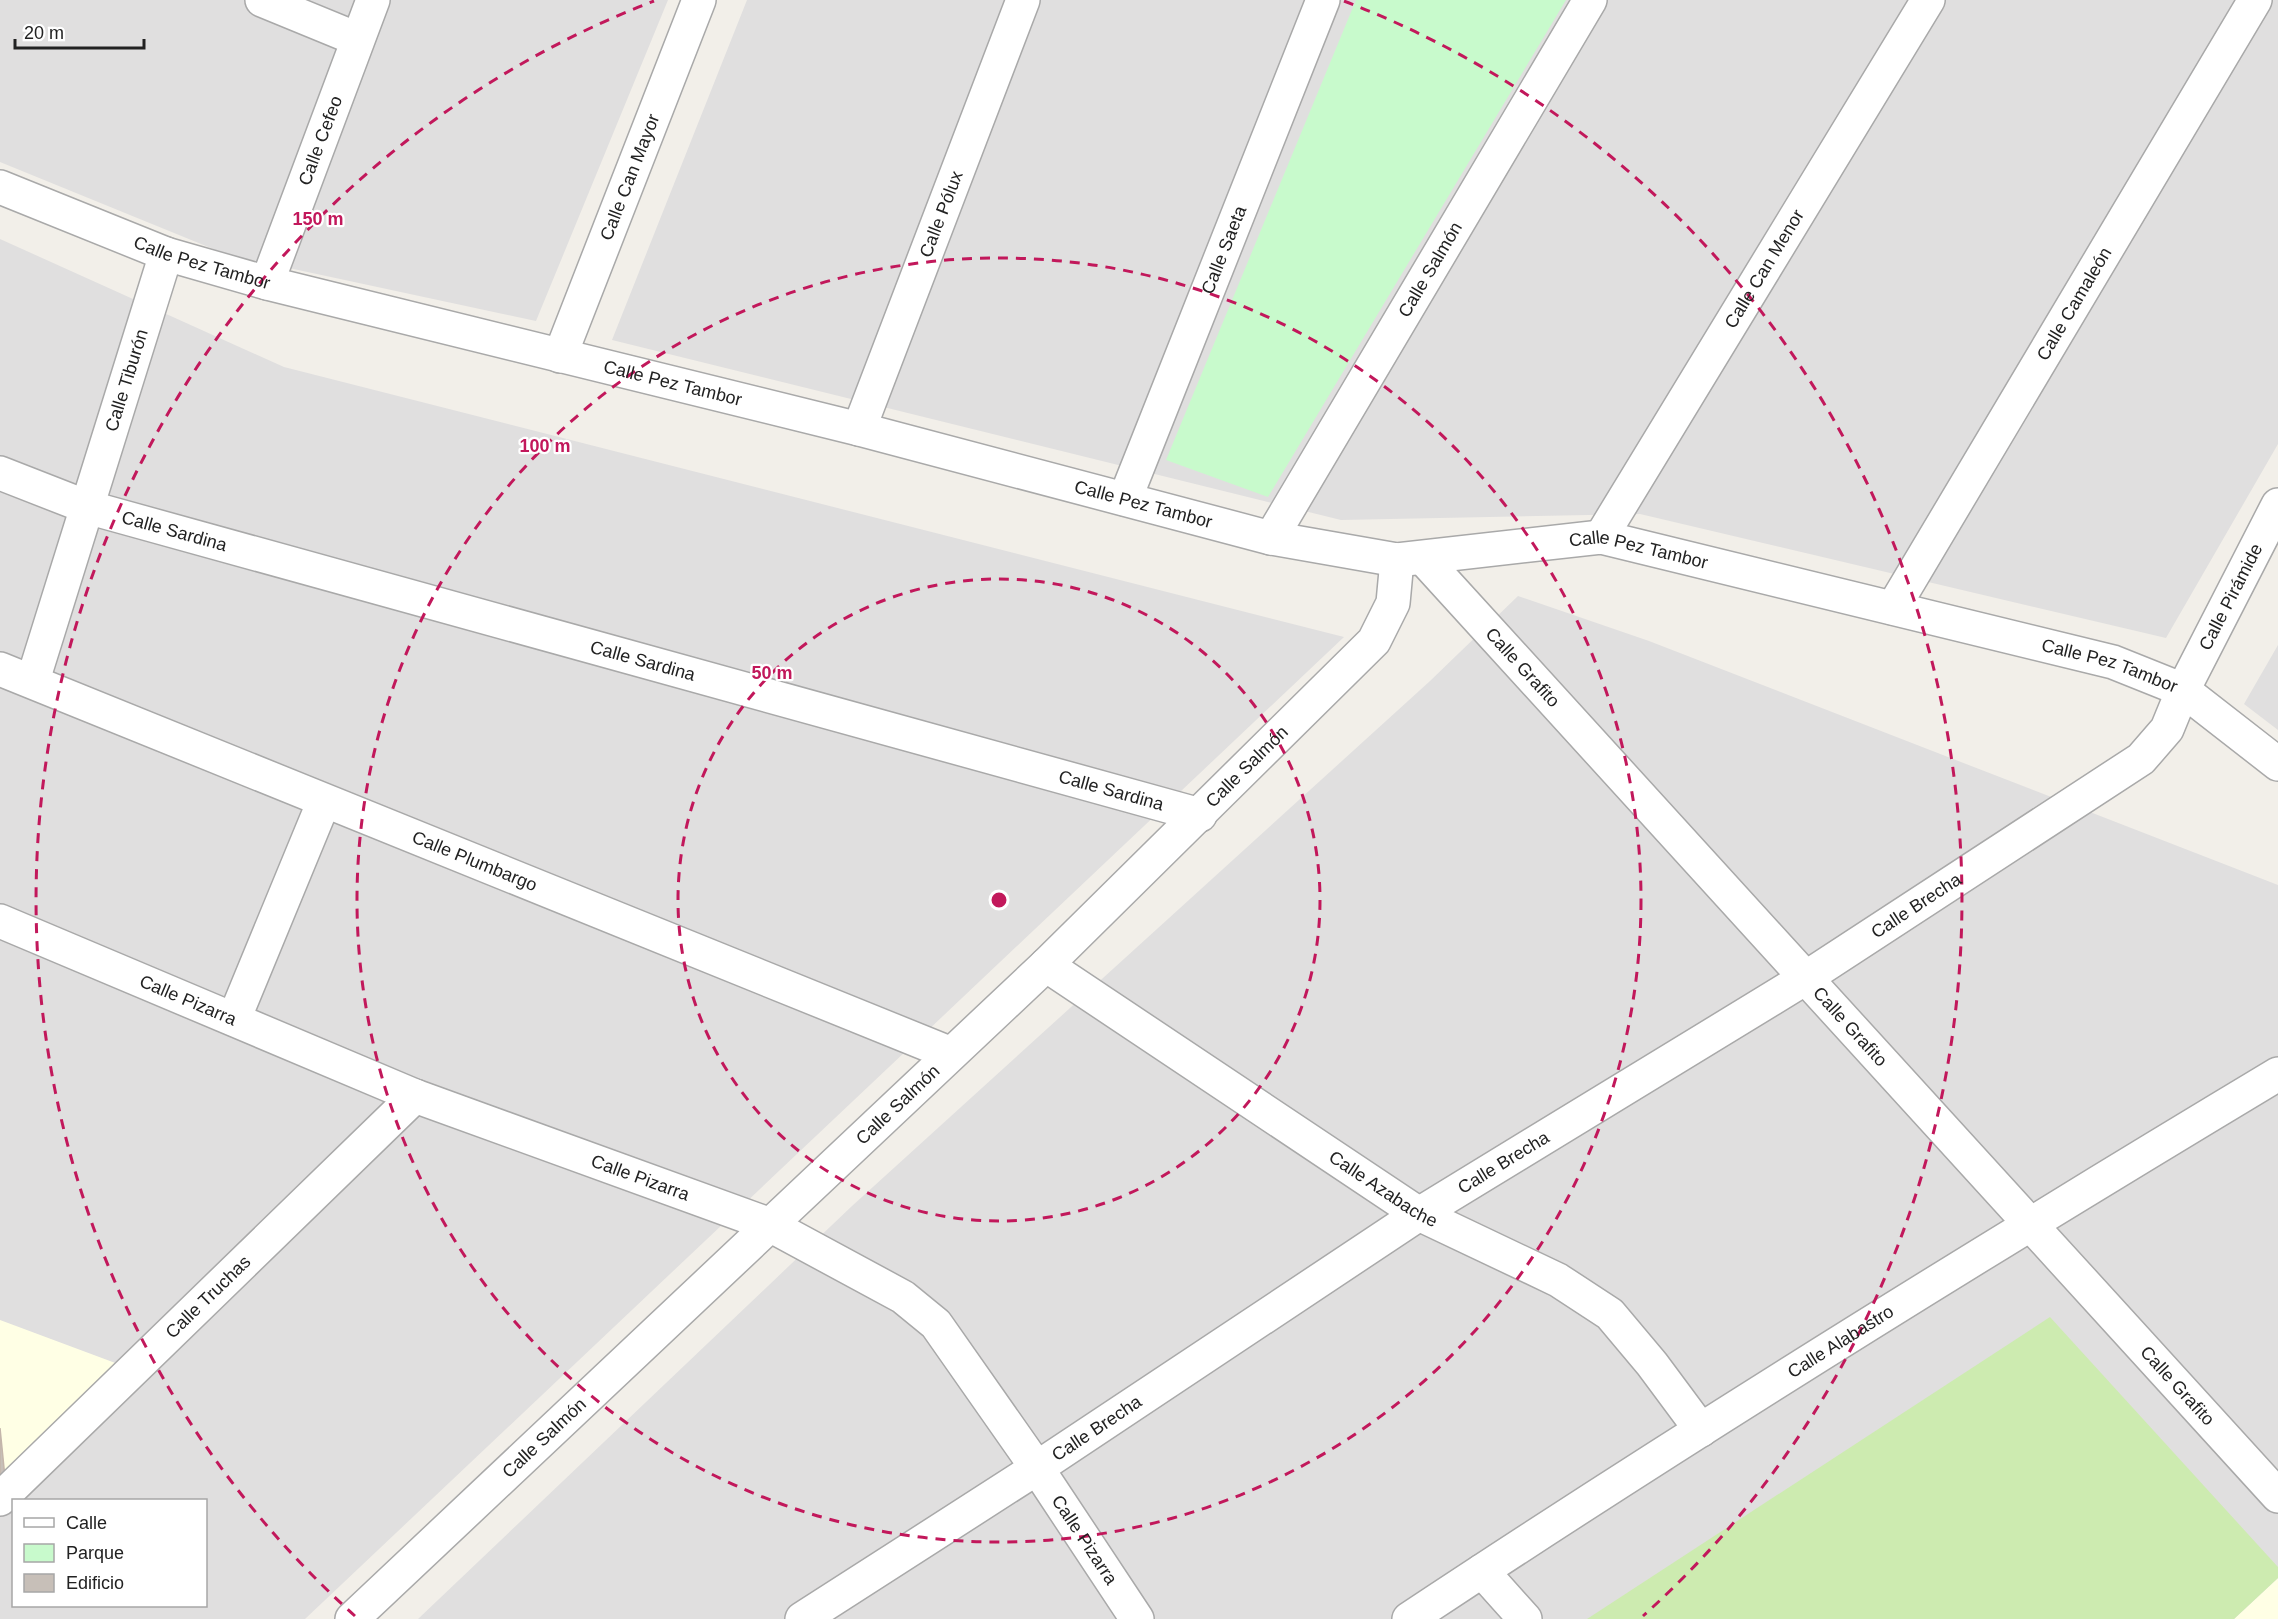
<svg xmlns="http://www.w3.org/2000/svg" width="2278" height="1619" viewBox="0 0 2278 1619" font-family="Arial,sans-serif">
  <rect width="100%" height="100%" fill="#f2efe9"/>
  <path fill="#e0dfdf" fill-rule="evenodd" d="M 0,0 L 668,0 L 536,321 L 228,255 L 0,162 Z
    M 747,0 L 2278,0 L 2278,444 L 2166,638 L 1640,514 L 1341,520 L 612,340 Z
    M 0,239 L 284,367 L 1344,637 L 305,1619 L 0,1619 ZM 14,1500 L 206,1500 L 206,1606 L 14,1606 Z
    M 1518,596 L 1649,641 L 2278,885 L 2278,1619 L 418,1619 L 852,1206 L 1430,681 Z
    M 2278,645 L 2278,730 L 2244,704 Z"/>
  <path fill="#ffffe5" d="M 0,1320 L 118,1364 L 0,1483 Z
    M 2278,1578 L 2278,1619 L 2234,1619 Z"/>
  <path fill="#cdebb0" d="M 2050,1317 L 2278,1567 L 2278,1578 L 2234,1619 L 1587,1619 Z"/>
  <path fill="#c8facc" d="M 1356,0 L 1566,0 L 1268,497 L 1166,460 Z"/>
  <path fill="#c7bfb8" stroke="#c4b6ab" stroke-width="1.5" d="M 0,1428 L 5,1478 L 0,1478 Z"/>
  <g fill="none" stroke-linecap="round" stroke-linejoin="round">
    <defs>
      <g id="street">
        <path d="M 262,0 L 357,39"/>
        <path id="s1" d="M 0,187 L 166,254 L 267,283 L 859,429 L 1271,538 L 1397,560 L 1601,537 L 2113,662 L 2183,690 L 2278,764"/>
        <path id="s2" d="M 267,283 L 373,0"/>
        <path id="s3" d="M 560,356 L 699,0"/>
        <path id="s4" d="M 859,429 L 1023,0"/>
        <path id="s5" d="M 0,473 L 87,507 L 1200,815"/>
        <path id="s6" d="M 1125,499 L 1323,0"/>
        <path id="s7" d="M 1601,537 L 1928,0"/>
        <path id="s8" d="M 1271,538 L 1590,0"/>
        <path id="s9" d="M 1423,558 L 2278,1496"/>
        <path id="s10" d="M 1893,608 L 2255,0"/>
        <path id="s11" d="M 0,669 L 949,1053"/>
        <path id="s12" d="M 33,680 L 166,254"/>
        <path id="s13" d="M 0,921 L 415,1096 L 768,1224 L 903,1297 L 936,1324 L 1037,1468 L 1137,1619"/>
        <path id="s14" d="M 1046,965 L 1419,1214 L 1558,1280 L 1610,1314 L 1652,1364 L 1701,1430"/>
        <path d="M 234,1019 L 324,801"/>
        <path id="s15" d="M 0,1499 L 415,1096"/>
        <path d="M 1482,1571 L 1525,1619"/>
        <path id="s16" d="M 352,1619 L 1046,965 L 1374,641 L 1393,603 L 1397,560"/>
        <path id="s17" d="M 802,1619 L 1037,1468 L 1419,1214 L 1804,979 L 2141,759 L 2167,729 L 2183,690 L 2278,505"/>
        <path id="s18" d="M 1409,1619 C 1694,1430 1985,1250 2278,1074"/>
      </g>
    </defs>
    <use href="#street" stroke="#a9a9a9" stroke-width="36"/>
    <use href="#street" stroke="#fff" stroke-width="33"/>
  </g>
  <g fill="none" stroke="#c2185b" stroke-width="3" stroke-dasharray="10 8">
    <circle cx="999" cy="900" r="321"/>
    <circle cx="999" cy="900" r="642"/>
    <path d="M355 1616A963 963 0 0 1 654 1M1344 1A963 963 0 0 1 1643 1616"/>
  </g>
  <g text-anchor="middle" stroke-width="4.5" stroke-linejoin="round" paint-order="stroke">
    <g font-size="18" fill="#222" stroke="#fff">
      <text dy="6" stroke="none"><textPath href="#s2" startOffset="152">Calle Cefeo</textPath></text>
      <text dy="6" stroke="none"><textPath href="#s3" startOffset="192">Calle Can Mayor</textPath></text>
      <text dy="6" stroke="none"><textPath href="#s4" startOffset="230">Calle Pólux</textPath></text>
      <text dy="6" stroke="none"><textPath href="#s6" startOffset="268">Calle Saeta</textPath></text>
      <text dy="6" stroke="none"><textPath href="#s1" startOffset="216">Calle Pez Tambor</textPath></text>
      <text dy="6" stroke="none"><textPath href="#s8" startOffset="312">Calle Salmón</textPath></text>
      <text dy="6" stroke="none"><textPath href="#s7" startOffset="314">Calle Can Menor</textPath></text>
      <text dy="6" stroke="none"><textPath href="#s10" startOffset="354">Calle Camaleón</textPath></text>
      <text dy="6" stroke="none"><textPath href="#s12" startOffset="314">Calle Tiburón</textPath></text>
      <text dy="6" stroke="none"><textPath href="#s1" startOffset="702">Calle Pez Tambor</textPath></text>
      <text dy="6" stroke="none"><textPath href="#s1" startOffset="1188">Calle Pez Tambor</textPath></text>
      <text dy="6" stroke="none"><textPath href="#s5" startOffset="184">Calle Sardina</textPath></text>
      <text dy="6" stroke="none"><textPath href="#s1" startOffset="1692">Calle Pez Tambor</textPath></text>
      <text dy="6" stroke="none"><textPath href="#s17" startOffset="1778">Calle Pirámide</textPath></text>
      <text dy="6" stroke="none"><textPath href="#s5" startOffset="670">Calle Sardina</textPath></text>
      <text dy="6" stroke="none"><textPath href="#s1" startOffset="2178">Calle Pez Tambor</textPath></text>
      <text dy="6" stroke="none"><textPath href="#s9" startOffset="148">Calle Grafito</textPath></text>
      <text dy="6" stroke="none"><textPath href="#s16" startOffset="1236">Calle Salmón</textPath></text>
      <text dy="6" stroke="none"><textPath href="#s5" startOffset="1156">Calle Sardina</textPath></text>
      <text dy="6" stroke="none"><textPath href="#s11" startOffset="512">Calle Plumbargo</textPath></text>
      <text dy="6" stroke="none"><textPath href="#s17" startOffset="1323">Calle Brecha</textPath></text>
      <text dy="6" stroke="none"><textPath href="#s13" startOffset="204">Calle Pizarra</textPath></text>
      <text dy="6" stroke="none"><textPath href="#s9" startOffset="634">Calle Grafito</textPath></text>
      <text dy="6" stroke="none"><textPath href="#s16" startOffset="750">Calle Salmón</textPath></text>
      <text dy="6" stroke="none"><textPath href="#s17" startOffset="837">Calle Brecha</textPath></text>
      <text dy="6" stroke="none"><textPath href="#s13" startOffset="690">Calle Pizarra</textPath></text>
      <text dy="6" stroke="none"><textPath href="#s14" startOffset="405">Calle Azabache</textPath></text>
      <text dy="6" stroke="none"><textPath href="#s15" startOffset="290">Calle Truchas</textPath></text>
      <text dy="6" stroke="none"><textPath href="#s18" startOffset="513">Calle Alabastro</textPath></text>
      <text dy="6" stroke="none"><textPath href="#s9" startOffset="1120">Calle Grafito</textPath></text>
      <text dy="6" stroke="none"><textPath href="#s17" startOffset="351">Calle Brecha</textPath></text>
      <text dy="6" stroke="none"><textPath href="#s16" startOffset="264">Calle Salmón</textPath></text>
      <text dy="6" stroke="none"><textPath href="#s13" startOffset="1284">Calle Pizarra</textPath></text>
    </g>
  </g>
  <circle cx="999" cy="900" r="9" fill="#c2185b" stroke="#fff" stroke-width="3"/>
  <g font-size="18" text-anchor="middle" font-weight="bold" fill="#c2185b" stroke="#fff" stroke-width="4.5" stroke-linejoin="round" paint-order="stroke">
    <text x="318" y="225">150 m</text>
    <text x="545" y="452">100 m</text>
    <text x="772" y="679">50 m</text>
  </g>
  <rect x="12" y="1499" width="195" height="108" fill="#ffffff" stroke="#a7a7a7" stroke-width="1.5"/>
  <rect x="24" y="1518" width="30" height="9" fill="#ffffff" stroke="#a7a7a7" stroke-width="1.5"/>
  <text x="66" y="1529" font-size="18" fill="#222222">Calle</text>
  <rect x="24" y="1544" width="30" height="18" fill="#c8facc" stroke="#a7a7a7" stroke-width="1.5"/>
  <text x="66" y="1559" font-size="18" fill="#222222">Parque</text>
  <rect x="24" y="1574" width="30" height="18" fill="#c7bfb8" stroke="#a7a7a7" stroke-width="1.5"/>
  <text x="66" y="1589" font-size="18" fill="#222222">Edificio</text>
  <path d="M15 39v9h129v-9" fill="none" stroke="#222222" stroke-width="3"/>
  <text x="24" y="39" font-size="18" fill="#222222" stroke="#ffffff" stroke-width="4.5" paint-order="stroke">20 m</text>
</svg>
